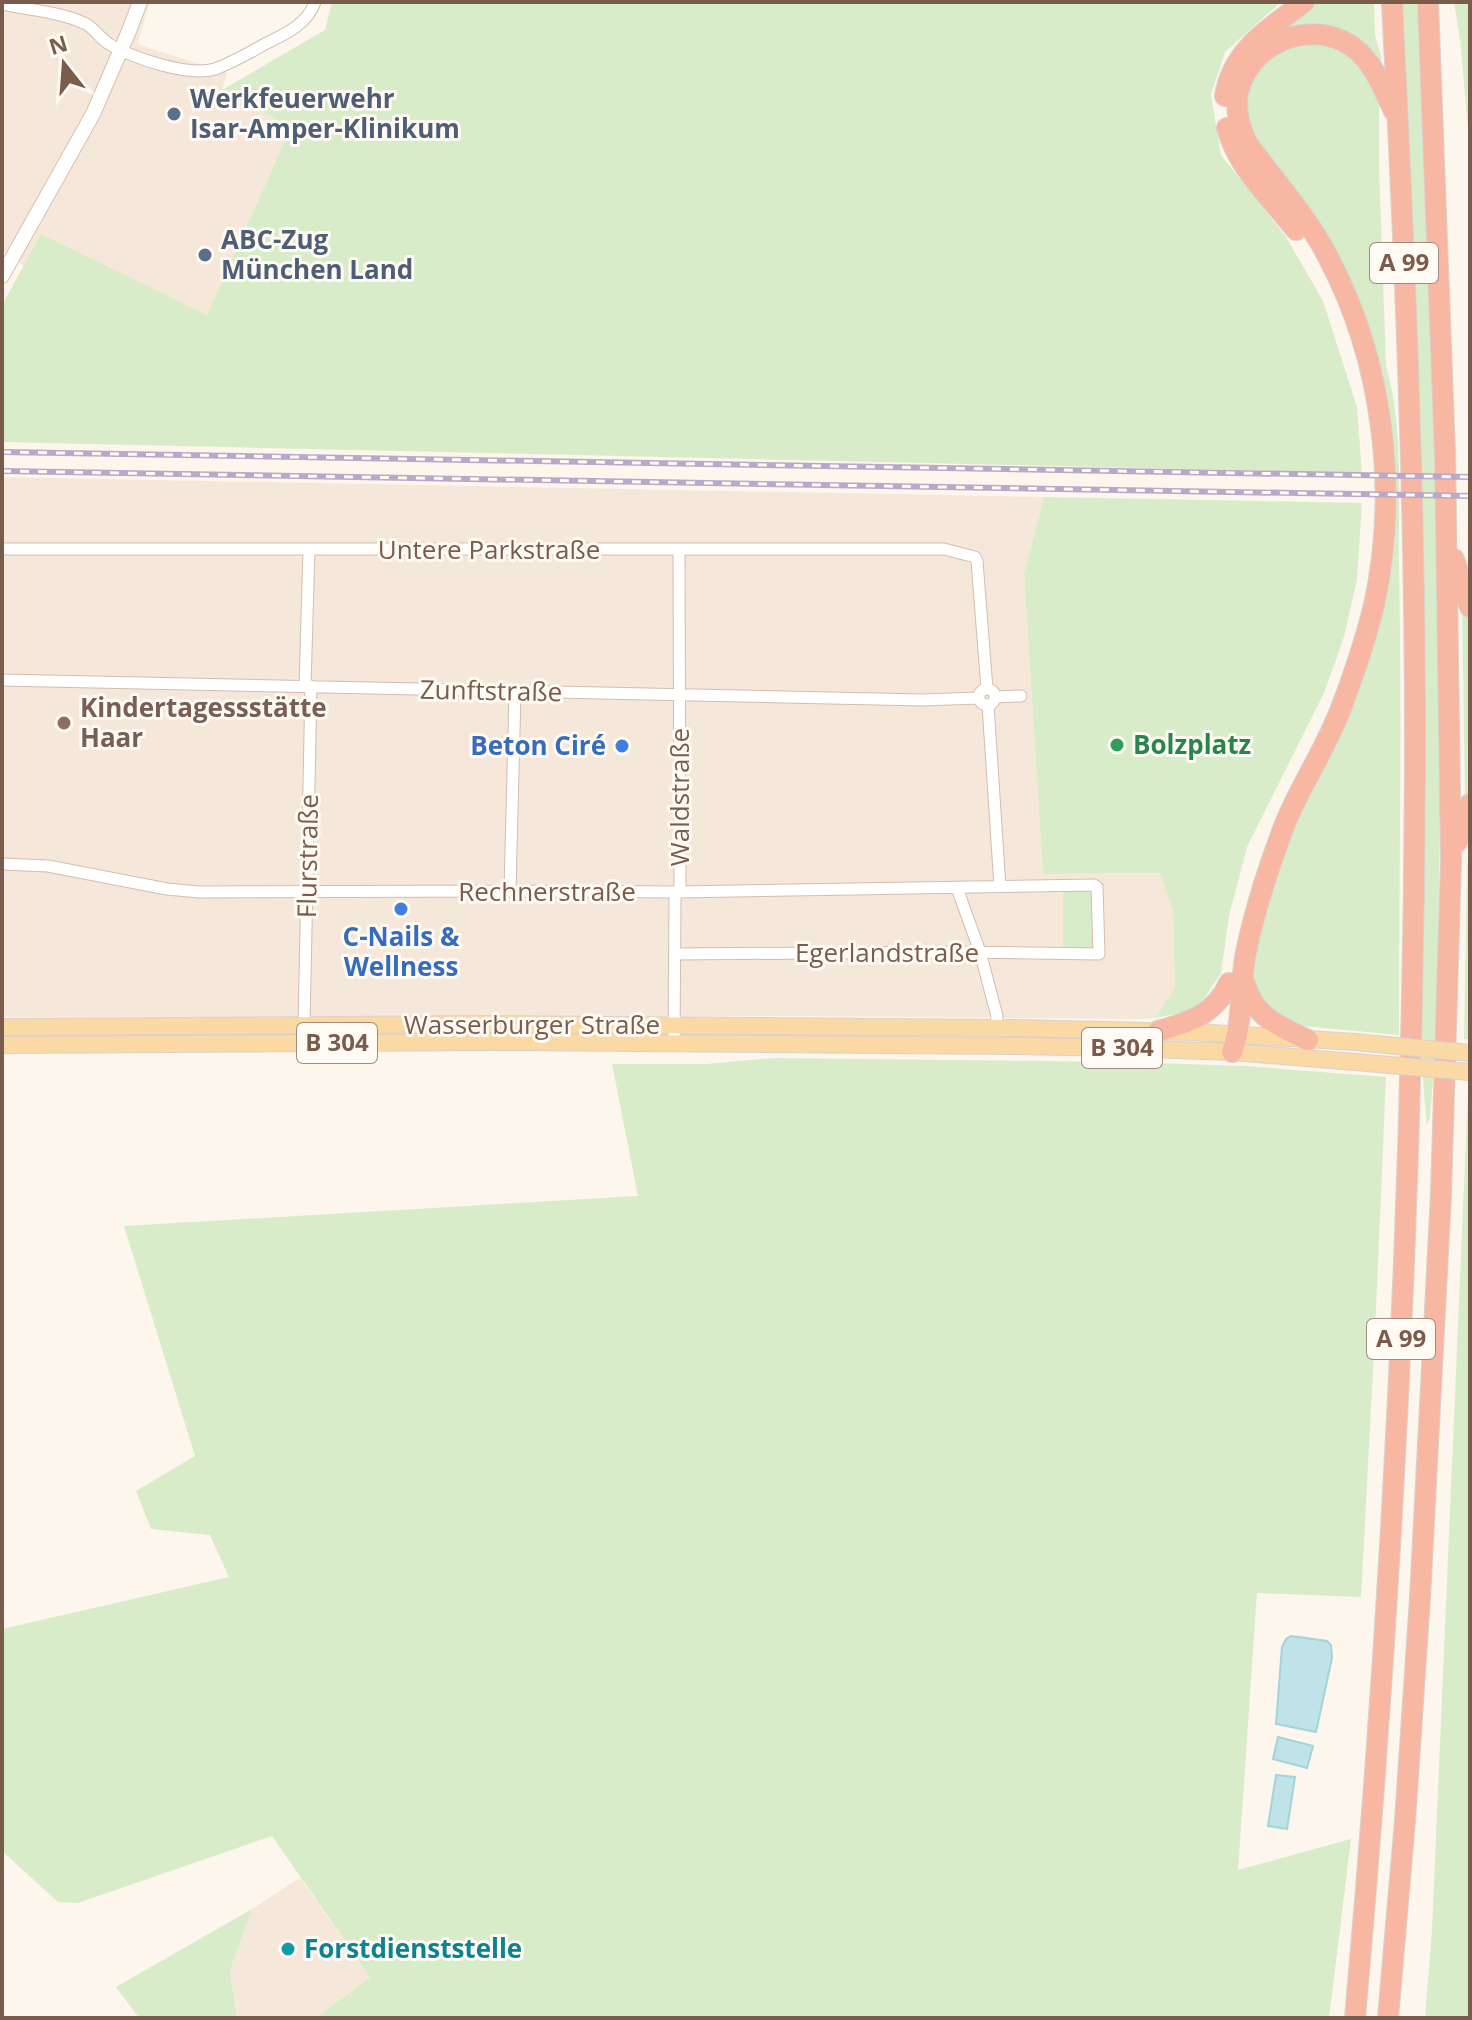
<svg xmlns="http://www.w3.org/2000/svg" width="1472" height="2020" viewBox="0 0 1472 2020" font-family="'Open Sans',sans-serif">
  <rect width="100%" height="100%" fill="#fdf6ec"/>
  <path fill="#f5e8da" d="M 2,2 L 150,2 L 138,42 L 140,45 L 227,73 L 222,90 L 291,127 L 207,315 L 42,235 L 24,266 L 2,251 Z
    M 2,477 L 1044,497 L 1024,574 L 1043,874 L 1160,873 L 1173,911 L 1175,988 L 1155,1018 L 1144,1019 L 797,1016 L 2,1017 Z
    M 300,1878 L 370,1977 L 316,2018 L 237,2018 L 230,1970 L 252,1909 Z"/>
  <path fill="#d8ecc9" d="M 332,2 L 1281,2 L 1225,52 L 1211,95 L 1221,155 L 1286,237 L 1323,301 L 1357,407 L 1362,473 L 2,442 L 2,305 L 41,234 L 207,315 L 291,127 L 222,90 L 325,30 Z
    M 1312,2 L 1374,2 L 1375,36 L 1381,56 L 1382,70 L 1363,45 L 1277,36 Z
    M 1401,2 L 1419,2 L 1434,346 L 1440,809 L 1437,1029 L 1430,1117 L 1427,1125 C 1413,997 1427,868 1426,739 C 1424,493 1412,248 1401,2 Z
    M 1454,2 L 1470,2 L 1470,152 L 1460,39 Z
    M 1309,40 L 1339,45 L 1358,58 L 1379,99 L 1379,164 L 1386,366 C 1404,426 1398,502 1399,566 C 1402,722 1399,878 1399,1035 L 1303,1026 L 1283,1021 L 1252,993 L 1253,956 L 1292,824 L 1383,587 L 1374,363 L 1264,159 L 1245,116 L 1246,90 L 1261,64 L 1282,47 Z
    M 1044,497 L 1362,503 L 1357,579 L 1344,637 L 1324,693 L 1247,847 L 1229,916 L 1221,973 L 1203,1000 L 1186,1012 L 1155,1018 L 1175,988 L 1173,911 L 1160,873 L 1043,874 L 1024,574 Z
    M 1462,605 L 1470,622 L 1470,788 L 1467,797 L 1465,797 Z
    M 1470,831 L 1470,1042 L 1468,1039 L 1464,1039 L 1467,871 Z
    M 1092,887 L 1094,951 L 1063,951 L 1063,888 Z
    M 589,1031 L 560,1035 L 159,1037 L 156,1036 L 156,1032 Z
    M 773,1058 L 1125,1062 L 1246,1066 L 1386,1077 L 1375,1333 L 1361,1597 L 1257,1593 L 1238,1870 L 1351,1839 L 1329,2018 L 316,2018 L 370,1977 L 272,1836 L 78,1903 L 58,1902 L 2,1851 L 2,1629 L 229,1577 L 210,1535 L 151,1529 L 136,1491 L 195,1456 L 124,1226 L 638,1196 L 612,1064 L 706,1064 Z
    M 1468,1092 L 1470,1092 L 1470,2018 L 1425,2018 L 1432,1930 Z
    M 252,1909 L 230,1970 L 237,2018 L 139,2018 L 116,1987 Z"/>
  <path fill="#bfe3e8" stroke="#a5d3da" stroke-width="2" d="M 1291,1636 L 1327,1641 L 1331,1645 L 1332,1658 L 1316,1732 L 1276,1724 L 1282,1647 L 1286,1639 Z
    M 1278,1737 L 1313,1746 L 1307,1768 L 1273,1759 Z
    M 1276,1775 L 1295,1777 L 1287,1829 L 1268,1826 Z"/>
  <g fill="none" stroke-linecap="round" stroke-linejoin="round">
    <defs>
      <path id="street" d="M 2,4 C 28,10 62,12 86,24 C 95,29 100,38 109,44 C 133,58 188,77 215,69 C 232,63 249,53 265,44 C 285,34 307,25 315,2
        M 2,549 L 944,549 L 975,557 L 977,561 L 987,689
        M 2,680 L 922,700 L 979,698
        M 305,686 L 309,549
        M979 697a8 8 0 1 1 16 0a8 8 0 1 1-16 0Z
        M 995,697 L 1021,696
        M 988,705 L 1000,887
        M 2,864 L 48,866 L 167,889 L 199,892 L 510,891 L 677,892 L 1094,885 L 1097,887 L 1099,954 L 958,952 L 675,954
        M 957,888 L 980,952 L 997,1016 L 996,1028
        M 510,891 L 515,692
        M 304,1025 L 311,686
        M 674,1043 L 675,898 L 680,886 L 679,550"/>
      <path id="secondary" d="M 2,276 L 93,114 L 129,31 L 140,2"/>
      <path id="primary" d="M 2,1027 L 491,1024 L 1013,1028 L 1193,1032 L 1355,1042
        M 2,1045 L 492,1042 L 1012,1046 L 1123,1048 L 1232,1052 L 1355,1062"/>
      <path id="highway" d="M 1225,96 C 1233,49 1269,29 1304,2
        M 1227,128 C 1238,168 1270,197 1296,230
        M 1454,559 L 1470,607
        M 1457,842 L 1470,804
        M 1245,984 C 1254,1017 1279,1026 1308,1040
        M 1158,1031 C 1188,1023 1216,1014 1229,983
        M 1232,1052 C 1243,1021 1240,988 1245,957 C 1253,917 1265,878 1279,840 C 1295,792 1326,751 1343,703 C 1355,671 1366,638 1374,605 C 1399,491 1383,360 1328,257 C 1307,216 1274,180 1247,143 C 1239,126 1234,108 1239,89 C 1253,38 1320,16 1359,52 C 1376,68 1384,91 1394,111
        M 1355,2018 C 1392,1604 1413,1188 1415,772 C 1416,515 1405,259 1392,2
        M 1388,2018 L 1405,1821 L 1420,1598 L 1441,1194 L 1451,861 L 1445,453 L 1428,2"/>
    </defs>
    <use href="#street" stroke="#d1beb0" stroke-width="13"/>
    <use href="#secondary" stroke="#d6c0b0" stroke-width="16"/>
    <use href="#primary" stroke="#dad1cd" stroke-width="18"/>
    <use href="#highway" stroke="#dad1cd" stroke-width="22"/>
    <use href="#street" stroke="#fff" stroke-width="11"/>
    <use href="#secondary" stroke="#fff" stroke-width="14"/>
    <use href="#primary" stroke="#fbd9a5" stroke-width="16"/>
    <use href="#highway" stroke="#f7b7a3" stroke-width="20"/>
    <defs>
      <path id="rail" d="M 2,452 L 1470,477
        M 2,471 L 1470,496"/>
    </defs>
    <use href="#rail" stroke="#b9a8c9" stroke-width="6"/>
    <use href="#rail" stroke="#fffaf3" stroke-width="3" stroke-dasharray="9" stroke-linecap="butt"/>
    <defs>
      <path id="primary-bridge" d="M 1355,1042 L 1470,1053
        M 1355,1062 L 1470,1072"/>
    </defs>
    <use href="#primary-bridge" stroke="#dad1cd" stroke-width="18" stroke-linecap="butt"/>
    <use href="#primary-bridge" stroke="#fbd9a5" stroke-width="16"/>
  </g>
  <g fill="#5c6f8a" stroke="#fffaf3" stroke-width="3">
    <circle cx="174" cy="114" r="8"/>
    <circle cx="205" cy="255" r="8"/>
  </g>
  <circle fill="#8d6e63" stroke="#fffaf3" stroke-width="3" cx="64" cy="723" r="8"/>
  <circle fill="#2e9e5b" stroke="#fffaf3" stroke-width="3" cx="1117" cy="745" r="8"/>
  <g fill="#3f7fe0" stroke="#fffaf3" stroke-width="3">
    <circle cx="622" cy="746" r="8"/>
    <circle cx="401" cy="909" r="8"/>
  </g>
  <circle fill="#0f9aa8" stroke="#fffaf3" stroke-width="3" cx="288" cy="1949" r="8"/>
  <g text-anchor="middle" stroke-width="6" stroke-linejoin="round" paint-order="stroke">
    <g fill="#fffaf3" stroke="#a28b7f" stroke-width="2">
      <rect x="1370" y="243" width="68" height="40" rx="6"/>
      <rect x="297" y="1023" width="80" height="40" rx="6"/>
      <rect x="1082" y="1028" width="80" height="40" rx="6"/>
      <rect x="1367" y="1319" width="68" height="40" rx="6"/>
    </g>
    <g font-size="24" font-weight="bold" fill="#7a5c4d">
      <text x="1404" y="271">A 99</text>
      <text x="337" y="1051">B 304</text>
      <text x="1122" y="1056">B 304</text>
      <text x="1401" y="1347">A 99</text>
    </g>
    <g font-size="26" font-weight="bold" fill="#4e5e75" stroke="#fffaf3" text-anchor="start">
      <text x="190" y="108">Werkfeuerwehr<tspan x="190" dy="30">Isar-Amper-Klinikum</tspan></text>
      <text x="221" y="249">ABC-Zug<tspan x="221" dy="30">München Land</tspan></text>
    </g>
    <g font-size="26" fill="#7a5c4d" stroke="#fffaf3">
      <text x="489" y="559">Untere Parkstraße</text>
      <text transform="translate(491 691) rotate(1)" y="9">Zunftstraße</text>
      <text transform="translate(680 797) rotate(-90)" y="9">Waldstraße</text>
      <text transform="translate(308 856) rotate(-89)" y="9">Flurstraße</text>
      <text x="547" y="901">Rechnerstraße</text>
      <text x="887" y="962">Egerlandstraße</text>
      <text x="532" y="1034">Wasserburger Straße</text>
    </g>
    <g font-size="26" font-weight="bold" fill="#785e54" stroke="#fffaf3" text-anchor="start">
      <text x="80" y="717">Kindertagessstätte<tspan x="80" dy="30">Haar</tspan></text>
    </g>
    <g font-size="26" font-weight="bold" fill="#27864d" stroke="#fffaf3" text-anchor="start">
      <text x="1133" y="754">Bolzplatz</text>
    </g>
    <g font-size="26" font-weight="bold" fill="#366cbe" stroke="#fffaf3" text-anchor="end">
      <text x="606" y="755">Beton Ciré</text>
      <text x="401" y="946" text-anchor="middle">C-Nails &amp;<tspan x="401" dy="30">Wellness</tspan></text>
    </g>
    <g font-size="26" font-weight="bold" fill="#0d838f" stroke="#fffaf3" text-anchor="start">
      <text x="304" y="1958">Forstdienststelle</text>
    </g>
  </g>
  <rect width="1472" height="2020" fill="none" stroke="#7a5c4d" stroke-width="8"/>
  <g transform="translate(64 64) rotate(343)" stroke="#fffaf3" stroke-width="6" paint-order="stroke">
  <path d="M0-6L14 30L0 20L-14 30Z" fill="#7a5c4d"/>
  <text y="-12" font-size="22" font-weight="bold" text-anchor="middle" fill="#7a5c4d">N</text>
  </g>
</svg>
